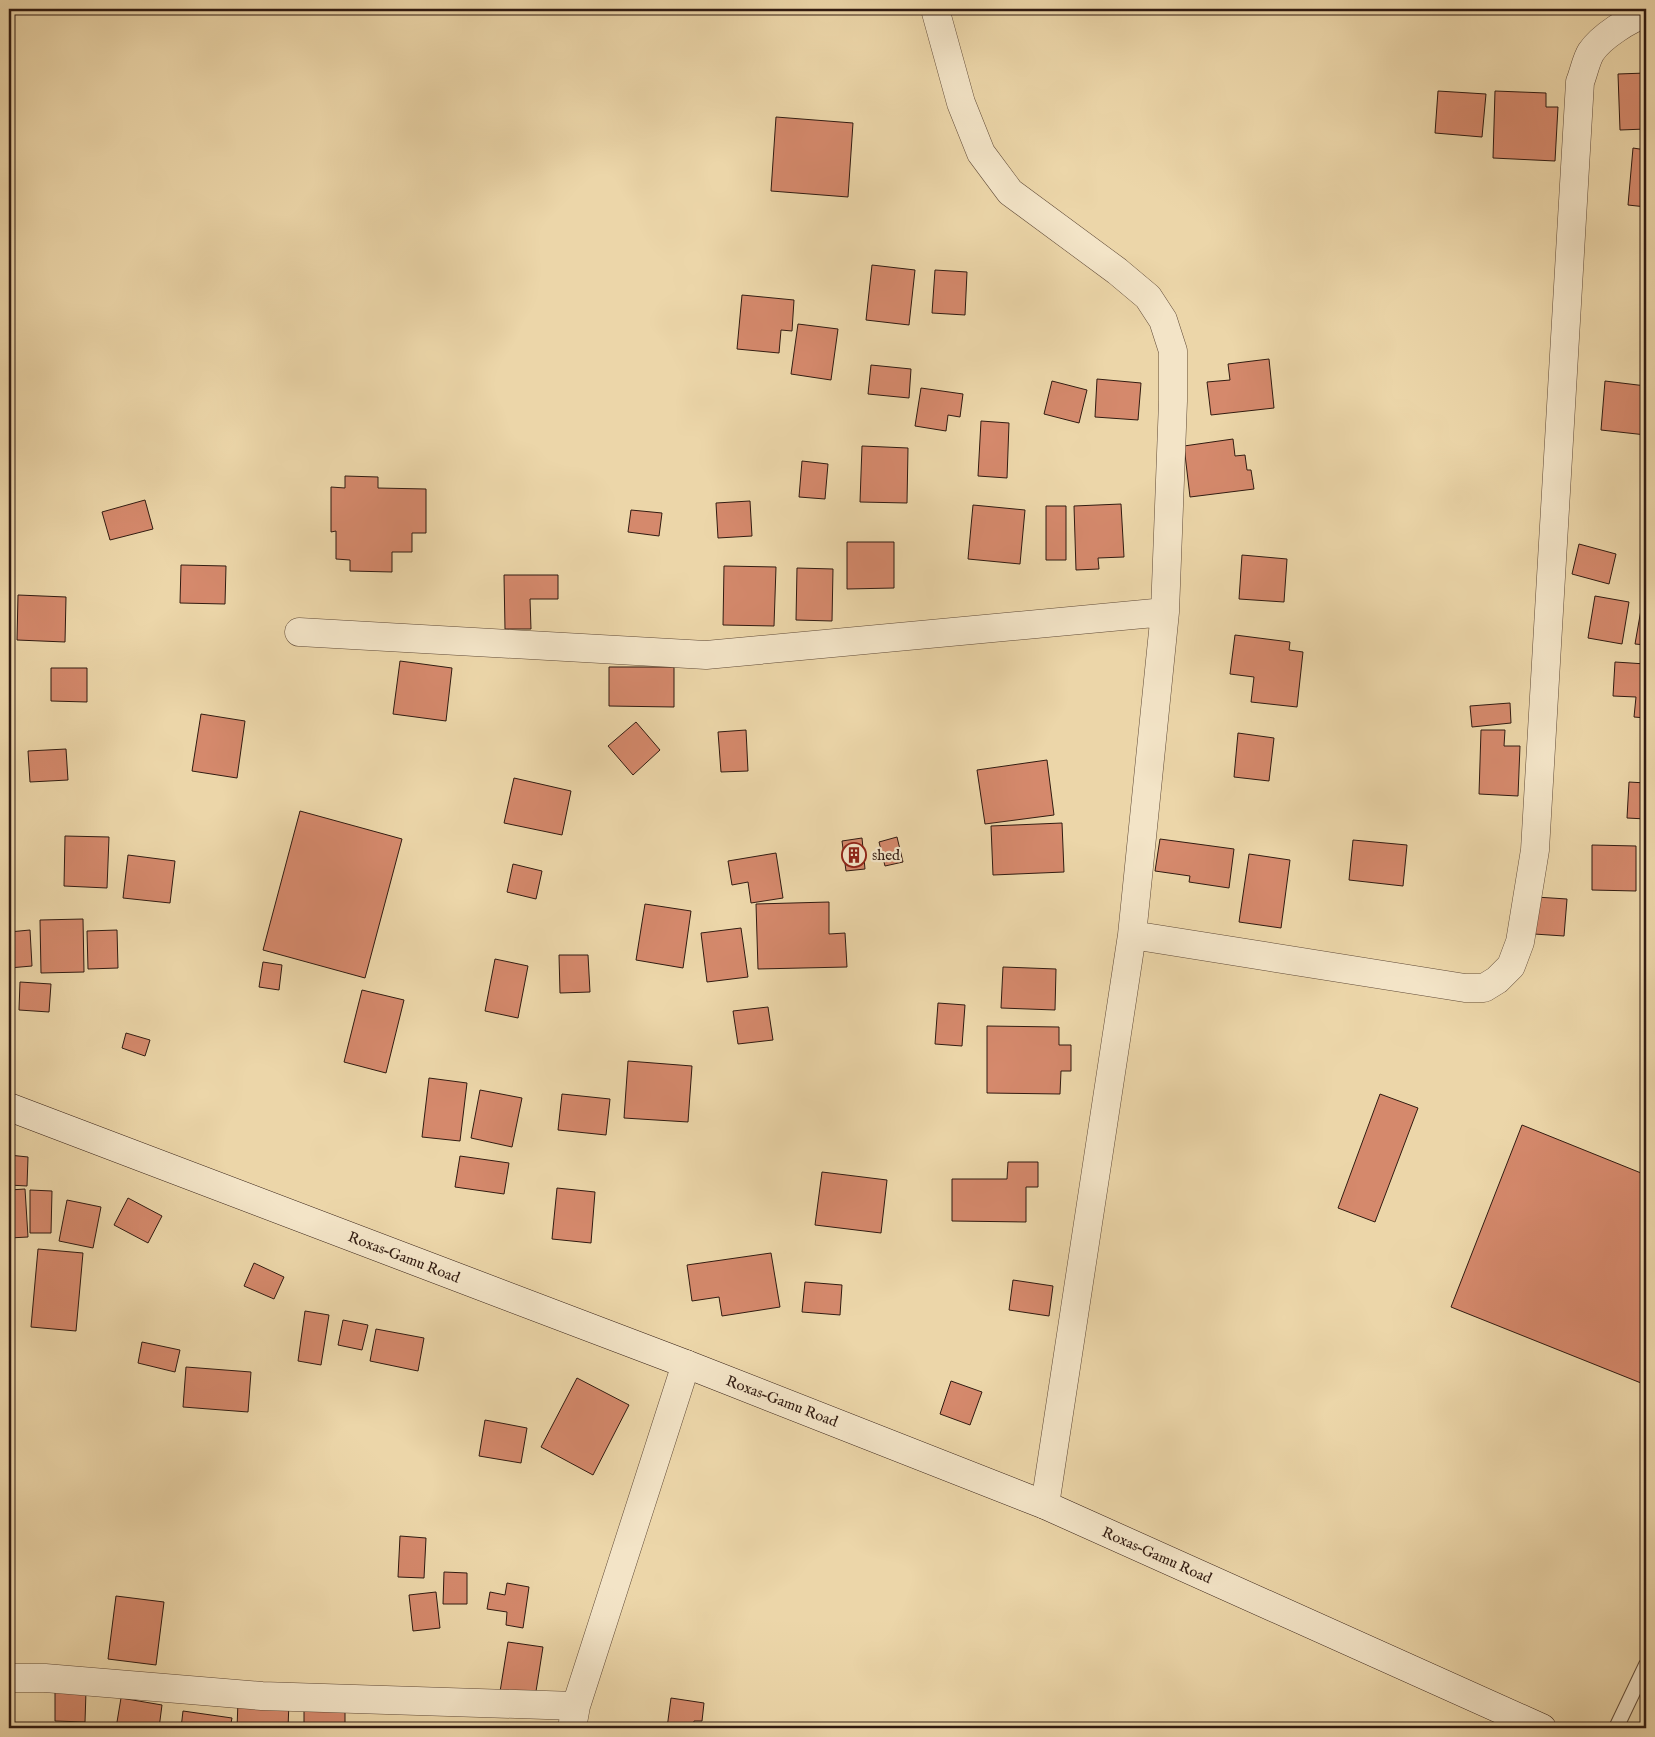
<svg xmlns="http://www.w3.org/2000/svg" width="1655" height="1737" viewBox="0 0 1655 1737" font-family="'IM FELL English',serif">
  <rect width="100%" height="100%" fill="#ecd6a9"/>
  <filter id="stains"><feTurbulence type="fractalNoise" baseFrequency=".004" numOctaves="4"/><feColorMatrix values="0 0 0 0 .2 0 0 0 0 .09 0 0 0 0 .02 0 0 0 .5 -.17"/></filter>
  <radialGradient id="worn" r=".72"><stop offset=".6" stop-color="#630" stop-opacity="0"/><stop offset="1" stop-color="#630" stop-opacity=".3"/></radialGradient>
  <path fill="#d5896c" stroke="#311b11" d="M 1646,73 L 1646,129 L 1620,130 L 1618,74 Z
    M 1438,91 L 1486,94 L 1482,137 L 1435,133 Z
    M 1495,91 L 1546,93 L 1546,107 L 1558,107 L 1555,161 L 1493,158 Z
    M 776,117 L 853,123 L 848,197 L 771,191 Z
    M 1633,148 L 1646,150 L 1646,207 L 1628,205 Z
    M 872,265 L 915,270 L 909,325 L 866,320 Z
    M 935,270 L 967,272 L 965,315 L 932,313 Z
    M 742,295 L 794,300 L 792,331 L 781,330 L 779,353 L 737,349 Z
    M 798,324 L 838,329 L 831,380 L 791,374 Z
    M 1269,359 L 1274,408 L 1211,415 L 1207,382 L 1230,380 L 1228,364 Z
    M 871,365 L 911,369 L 909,398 L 868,394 Z
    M 1097,379 L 1141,383 L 1138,420 L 1095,417 Z
    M 1052,381 L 1087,390 L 1079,423 L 1044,414 Z
    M 1605,381 L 1646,386 L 1646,435 L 1601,430 Z
    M 921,388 L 963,394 L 960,417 L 948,415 L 946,431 L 915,426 Z
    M 981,421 L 1009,423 L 1007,478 L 978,476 Z
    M 1233,439 L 1235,456 L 1245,455 L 1247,470 L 1251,470 L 1254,489 L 1190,497 L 1184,446 Z
    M 862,446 L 908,448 L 907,503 L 860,502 Z
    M 802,461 L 828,464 L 825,499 L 799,497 Z
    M 345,476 L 378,477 L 378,488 L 426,489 L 426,533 L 412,533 L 412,552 L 392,552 L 392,572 L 350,571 L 350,560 L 336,559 L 336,531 L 331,532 L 331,487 L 345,488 Z
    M 145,500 L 153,529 L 110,540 L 102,512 Z
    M 750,501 L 752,536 L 718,538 L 716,503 Z
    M 1121,504 L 1124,557 L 1098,558 L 1099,569 L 1076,570 L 1074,506 Z
    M 973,505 L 1025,510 L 1020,564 L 968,559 Z
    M 1046,506 L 1066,506 L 1066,560 L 1046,560 Z
    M 631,510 L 662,513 L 659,536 L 628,532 Z
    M 847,542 L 894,542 L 894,588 L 847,589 Z
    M 1579,544 L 1616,554 L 1609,584 L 1572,574 Z
    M 1242,555 L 1287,559 L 1284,602 L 1239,599 Z
    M 181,565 L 226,566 L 225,604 L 180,603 Z
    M 724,566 L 776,567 L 774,626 L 723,625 Z
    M 797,568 L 833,569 L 832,621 L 796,620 Z
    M 504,575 L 558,575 L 558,599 L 530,599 L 531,629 L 505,629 Z
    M 18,595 L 66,597 L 65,642 L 17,640 Z
    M 1595,596 L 1629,602 L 1622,644 L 1588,638 Z
    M 1642,604 L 1646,604 L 1646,645 L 1635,644 Z
    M 1235,635 L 1290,642 L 1289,650 L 1303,652 L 1297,707 L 1251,702 L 1254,677 L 1230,674 Z
    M 400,661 L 452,668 L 446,721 L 393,714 Z
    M 1615,662 L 1646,664 L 1646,718 L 1634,717 L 1636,697 L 1613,696 Z
    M 609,667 L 674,667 L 674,707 L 609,706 Z
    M 51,668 L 87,668 L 87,702 L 51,701 Z
    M 1510,703 L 1511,723 L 1472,727 L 1470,706 Z
    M 201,714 L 245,721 L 237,778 L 192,771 Z
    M 636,722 L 660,750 L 633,775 L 608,746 Z
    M 746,730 L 748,771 L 721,772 L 718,732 Z
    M 1481,730 L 1505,730 L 1504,746 L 1520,746 L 1518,796 L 1479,794 Z
    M 1238,733 L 1274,738 L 1269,781 L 1234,777 Z
    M 66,749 L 68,780 L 30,782 L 28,751 Z
    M 1047,760 L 1054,815 L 985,824 L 977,770 Z
    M 514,778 L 571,791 L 562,835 L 504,823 Z
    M 1629,782 L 1646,783 L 1646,819 L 1627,818 Z
    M 300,811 L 402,839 L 365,978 L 263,950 Z
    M 1062,823 L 1064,872 L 993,875 L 991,826 Z
    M 65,836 L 109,837 L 107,888 L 64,886 Z
    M 897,837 L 903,862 L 885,866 L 879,842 Z
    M 862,838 L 865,869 L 846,871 L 842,841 Z
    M 1160,839 L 1234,849 L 1229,888 L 1189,882 L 1190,876 L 1155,871 Z
    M 1353,840 L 1407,845 L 1403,886 L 1349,880 Z
    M 1592,845 L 1636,846 L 1636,891 L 1592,890 Z
    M 776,853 L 783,898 L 751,903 L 748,882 L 732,885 L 728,861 Z
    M 1249,854 L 1290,860 L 1281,928 L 1239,922 Z
    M 128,855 L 175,861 L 170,903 L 123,898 Z
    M 513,864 L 542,871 L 536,899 L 507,892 Z
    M 1536,897 L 1567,899 L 1564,936 L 1534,934 Z
    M 829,902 L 829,934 L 845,933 L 847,967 L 758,969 L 756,904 Z
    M 645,904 L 691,911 L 683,968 L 636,960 Z
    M 83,919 L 84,972 L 41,973 L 40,920 Z
    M 741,928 L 748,977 L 707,982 L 701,933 Z
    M 30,930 L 32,966 L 9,968 L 9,932 Z
    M 117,930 L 118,968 L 88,969 L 87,931 Z
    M 559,955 L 588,955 L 590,992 L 560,993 Z
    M 495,959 L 528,966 L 518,1018 L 485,1011 Z
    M 263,962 L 282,965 L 279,990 L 259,987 Z
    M 1003,967 L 1056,969 L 1055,1010 L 1001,1008 Z
    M 20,982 L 51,984 L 49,1012 L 19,1010 Z
    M 362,990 L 404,1000 L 386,1073 L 344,1062 Z
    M 938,1003 L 965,1005 L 962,1046 L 935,1044 Z
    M 768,1007 L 773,1040 L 738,1044 L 733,1011 Z
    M 987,1026 L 1059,1027 L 1059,1045 L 1071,1045 L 1071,1071 L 1061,1071 L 1060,1094 L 987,1093 Z
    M 126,1033 L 150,1040 L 145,1056 L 122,1048 Z
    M 628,1061 L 692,1066 L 688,1122 L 624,1118 Z
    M 429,1078 L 467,1083 L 460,1141 L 422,1137 Z
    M 480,1090 L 522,1098 L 512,1147 L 471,1138 Z
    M 562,1094 L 610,1099 L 606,1135 L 558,1130 Z
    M 1380,1094 L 1418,1108 L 1375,1222 L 1338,1208 Z
    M 1522,1125 L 1646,1175 L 1646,1385 L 1451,1307 Z
    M 9,1155 L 28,1157 L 27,1186 L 9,1185 Z
    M 460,1156 L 509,1163 L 504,1194 L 455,1187 Z
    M 1008,1162 L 1038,1162 L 1038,1187 L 1026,1187 L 1026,1222 L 952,1221 L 952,1179 L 1007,1179 Z
    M 822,1172 L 887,1180 L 881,1233 L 815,1225 Z
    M 557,1188 L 595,1192 L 591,1243 L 552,1239 Z
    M 25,1189 L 28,1237 L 9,1238 L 9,1190 Z
    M 30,1190 L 52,1191 L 51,1233 L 30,1233 Z
    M 128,1198 L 162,1216 L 148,1243 L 114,1225 Z
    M 67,1200 L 101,1207 L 93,1248 L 59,1241 Z
    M 38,1249 L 83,1253 L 76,1331 L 31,1327 Z
    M 771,1253 L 780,1307 L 722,1316 L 719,1297 L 692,1301 L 687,1265 Z
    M 254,1263 L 284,1277 L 274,1299 L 244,1286 Z
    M 1013,1280 L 1053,1286 L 1049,1316 L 1009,1310 Z
    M 805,1282 L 842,1285 L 840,1315 L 802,1312 Z
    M 305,1311 L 329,1315 L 321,1365 L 298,1361 Z
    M 343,1320 L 368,1325 L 362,1350 L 338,1345 Z
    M 376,1329 L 424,1338 L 418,1371 L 370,1361 Z
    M 142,1342 L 180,1350 L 175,1372 L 138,1363 Z
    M 186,1367 L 251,1372 L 248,1412 L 183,1407 Z
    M 577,1378 L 629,1405 L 593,1475 L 541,1447 Z
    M 951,1381 L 982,1392 L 970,1425 L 940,1414 Z
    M 485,1420 L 527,1428 L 521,1463 L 479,1456 Z
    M 400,1536 L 426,1538 L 424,1578 L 398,1577 Z
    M 444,1572 L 467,1573 L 467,1604 L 443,1604 Z
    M 507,1583 L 529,1587 L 523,1628 L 506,1625 L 507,1612 L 487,1609 L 490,1592 L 505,1595 Z
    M 436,1592 L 440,1628 L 413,1631 L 409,1595 Z
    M 116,1596 L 164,1602 L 156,1665 L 108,1659 Z
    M 508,1642 L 543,1647 L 534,1704 L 499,1698 Z
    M 55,1689 L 86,1691 L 85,1722 L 55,1721 Z
    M 121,1698 L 162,1705 L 159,1728 L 116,1728 Z
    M 671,1698 L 704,1703 L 702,1721 L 694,1721 L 693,1728 L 667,1728 Z
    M 238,1701 L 289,1702 L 288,1728 L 237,1728 Z
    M 304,1710 L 345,1711 L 345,1728 L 304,1728 Z
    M 183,1711 L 232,1718 L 230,1728 L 181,1728 Z"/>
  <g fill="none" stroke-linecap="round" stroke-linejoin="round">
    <defs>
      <path id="service" d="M 1616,1728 L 1646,1665"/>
      <path id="minor" d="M 935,9 L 961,103 L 981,153 L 1010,192 L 1117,271 L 1148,297 L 1163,320 L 1173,351 L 1173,401 L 1165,612 L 1132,935
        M 299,632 L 706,655 L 1165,612
        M 1045,1505 L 1132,935 L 1465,988 L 1484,988 L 1497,980 L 1511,966 L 1520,942 L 1535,850 L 1580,82 C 1584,72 1586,60 1591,52 C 1601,37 1630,18 1646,14
        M 9,1678 L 45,1678 L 262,1696 L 576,1706
        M 572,1728 L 576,1706 L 686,1364"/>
      <path id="secondary" d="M 9,1107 L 686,1364 L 1045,1505 L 1542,1728"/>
    </defs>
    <use href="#service" stroke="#604a37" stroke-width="16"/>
    <use href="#minor" stroke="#604a37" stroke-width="29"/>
    <use href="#secondary" stroke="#311b11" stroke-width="29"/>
    <use href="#service" stroke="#f3e4c7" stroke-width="14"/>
    <use href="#minor" stroke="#f3e4c7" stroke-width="28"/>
    <use href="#secondary" stroke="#f3e4c7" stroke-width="28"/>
  </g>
  <defs>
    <symbol id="building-ring" viewBox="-11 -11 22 22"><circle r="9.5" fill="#f3e4c7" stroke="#8f2418" stroke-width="1.5"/><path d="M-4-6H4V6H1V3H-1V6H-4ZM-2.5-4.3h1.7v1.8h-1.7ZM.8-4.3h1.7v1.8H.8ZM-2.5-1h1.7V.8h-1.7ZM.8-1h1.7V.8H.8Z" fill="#8f2418"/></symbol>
  </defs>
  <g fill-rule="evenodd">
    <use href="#building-ring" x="840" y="841" width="28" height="28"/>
  </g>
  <g text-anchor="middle" stroke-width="4.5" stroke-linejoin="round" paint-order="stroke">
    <g font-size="15" fill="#311b11" stroke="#f3e4c7" text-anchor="start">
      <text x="872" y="860">shed</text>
    </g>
    <g font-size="15" fill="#311b11" stroke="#f3e4c7">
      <text transform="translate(404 1257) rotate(21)" y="5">Roxas–Gamu Road</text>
      <text transform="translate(782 1401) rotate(21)" y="5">Roxas–Gamu Road</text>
      <text transform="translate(1157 1555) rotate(24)" y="5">Roxas–Gamu Road</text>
    </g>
  </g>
  <rect width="1655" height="1737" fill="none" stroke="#ecd6a9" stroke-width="30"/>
  <rect x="10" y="10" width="1635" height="1717" fill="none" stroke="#311b11" stroke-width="2.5"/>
  <rect x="15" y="15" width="1625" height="1707" fill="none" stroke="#311b11"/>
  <rect width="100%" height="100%" filter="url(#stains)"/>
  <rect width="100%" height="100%" fill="url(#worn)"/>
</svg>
